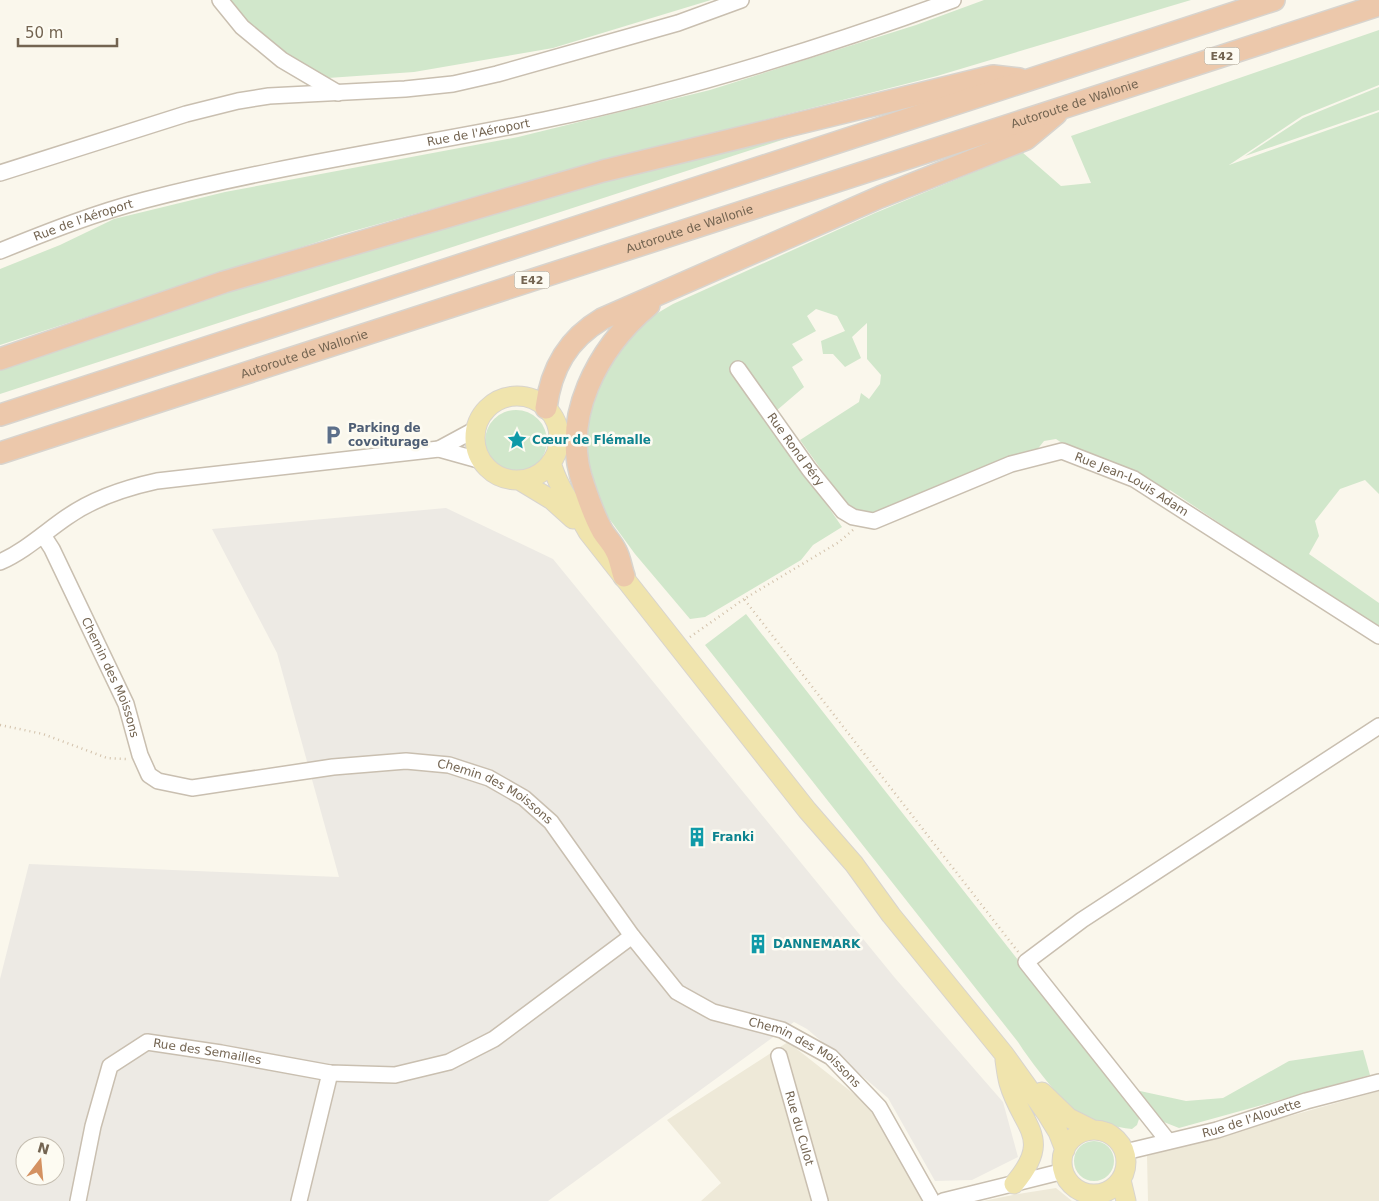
<svg xmlns="http://www.w3.org/2000/svg" width="1379" height="1201" viewBox="0 0 1379 1201" font-family="'DejaVu Sans',sans-serif">
  <rect width="100%" height="100%" fill="#faf7ec"/>
  <path fill="#eee9d8" d="M 788,1042 L 887,1120 L 937,1201 L 701,1201 L 721,1183 L 667,1120 Z
    M 1379,1091 L 1379,1201 L 1148,1201 L 1147,1156 Z
    M 1056,1188 L 1072,1201 L 983,1201 L 1018,1194 Z"/>
  <path fill="#edeae4" fill-rule="evenodd" d="M 446,508 L 553,559 L 895,978 L 1003,1102 L 1018,1157 L 972,1180 L 935,1181 L 888,1098 L 807,1029 L 794,1022 L 548,1201 L 0,1201 L 0,979 L 29,864 L 339,877 L 277,653 L 212,529 ZM 25,1146 L 55,1146 L 55,1176 L 25,1176 Z"/>
  <path fill="#d1e7cb" d="M 228,0 L 711,0 L 553,48 L 414,72 L 328,78 L 297,61 L 244,23 Z
    M 984,0 L 1191,0 L 937,76 L 622,156 L 339,235 L 0,345 L 0,269 L 60,245 L 114,219 L 225,192 L 518,137 L 710,90 L 916,25 Z
    M 1379,30 L 1379,85 L 1302,116 L 1229,165 L 1379,112 L 1379,494 L 1365,480 L 1340,489 L 1315,521 L 1319,536 L 1309,554 L 1379,603 L 1379,630 L 1170,490 L 1169,492 L 1131,469 L 1074,451 L 1056,439 L 1044,441 L 1036,451 L 874,515 L 858,514 L 848,507 L 800,440 L 859,402 L 861,393 L 869,399 L 880,384 L 881,375 L 867,359 L 867,323 L 852,337 L 861,358 L 845,367 L 833,354 L 823,354 L 821,341 L 845,331 L 837,316 L 816,309 L 807,316 L 816,331 L 792,344 L 803,360 L 792,367 L 804,387 L 776,411 L 754,378 L 745,384 L 842,527 L 813,545 L 801,560 L 705,617 L 690,619 L 635,554 L 597,502 L 583,466 L 592,389 L 612,353 L 649,318 L 673,304 L 875,213 L 1022,152 L 1061,186 L 1091,183 L 1071,136 Z
    M 1379,87 L 1379,110 L 1245,156 L 1303,118 Z
    M 862,114 L 0,394 L 0,365 L 202,296 L 552,193 Z
    M485 441a31 31 0 1 1 62 0a31 31 0 1 1-62 0Z
    M 746,614 L 1117,1086 L 1186,1101 L 1223,1098 L 1289,1061 L 1363,1050 L 1370,1075 L 1179,1128 L 1141,1113 L 1137,1125 L 1132,1129 C 1115,1127 1095,1123 1080,1115 C 1065,1107 1028,1058 1018,1042 L 705,645 Z
    M1074 1161a20 20 0 1 1 40 0a20 20 0 1 1-40 0Z"/>
  <g fill="none" stroke-linecap="round" stroke-linejoin="round">
    <defs>
      <g id="minor">
        <path d="M 220,0 L 242,27 L 282,60 L 338,93"/>
        <path d="M 0,173 L 186,114 L 238,101 L 269,96 L 405,89 L 453,84 L 497,74 L 678,23 L 741,0"/>
        <path id="s1" d="M 0,251 C 47,232 95,213 145,200 C 276,166 411,147 544,120 C 683,91 819,49 953,0"/>
        <path id="s2" d="M 738,369 L 809,469 L 843,511 L 853,517 L 874,521 L 1011,464 L 1062,451 L 1134,479 L 1379,636"/>
        <path d="M 439,449 L 476,429"/>
        <path id="s3" d="M 43,535 L 52,549 L 126,704 L 140,755 L 149,775 L 158,781 L 192,788 L 333,767 L 406,761 L 449,765 L 489,778 L 524,798 L 551,822 L 632,936 L 677,992 L 713,1012 L 782,1030 L 831,1057 L 879,1107 L 932,1201"/>
        <path d="M 0,562 C 25,551 45,532 67,517 C 94,498 125,488 157,481 L 439,449 L 482,461"/>
        <path id="s4" d="M 779,1056 L 820,1201"/>
        <path d="M 1168,1141 L 1026,962 L 1082,920 L 1379,726"/>
        <path id="s5" d="M 1125,1152 L 1217,1130 L 1306,1101 L 1379,1082"/>
        <path id="s6" d="M 78,1201 L 93,1126 L 110,1066 L 147,1042 L 221,1053 L 330,1073 L 395,1075 L 449,1062 L 494,1039 L 632,936"/>
        <path d="M 299,1201 L 330,1073"/>
        <path d="M 943,1201 L 1064,1171"/>
      </g>
      <path id="major" d="M475 438a42 42 0 1 1 84 0a42 42 0 1 1-84 0Z
        M 551,462 C 558,489 575,508 588,532 L 807,810 L 854,864 L 891,915 L 1004,1054 L 1047,1114 L 1058,1132 L 1065,1150
        M 519,480 L 552,500 L 573,519
        M 1005,1060 C 1006,1067 1007,1076 1009,1083 C 1022,1128 1054,1137 1014,1184
        M 1042,1092 L 1069,1118 L 1093,1130
        M1062 1162a32 32 0 1 1 64 0a32 32 0 1 1-64 0Z
        M 1121,1180 L 1126,1201"/>
      <g id="highway">
        <path d="M 0,359 L 224,282 L 603,171 L 993,76 L 1019,79"/>
        <path d="M 546,408 C 551,368 568,339 602,319 L 880,197 L 1026,139 L 1056,114"/>
        <path d="M 0,415 L 1274,0"/>
        <path id="s7" d="M 0,453 L 1379,5"/>
        <path d="M 624,576 C 621,568 620,558 616,551 C 613,544 607,538 603,532 C 595,518 589,501 584,486 C 559,418 598,348 649,305"/>
      </g>
    </defs>
    <use href="#minor" stroke="#c9bfb0" stroke-width="18"/>
    <use href="#major" stroke="#d8d4ce" stroke-width="21"/>
    <use href="#highway" stroke="#d8d4ce" stroke-width="24"/>
    <path stroke="#d2c1aa" stroke-width="2.5" stroke-dasharray="1 4" stroke-linecap="butt" d="M 853,530 L 839,542 L 744,599 L 1019,953
      M 690,637 L 744,599
      M 0,725 L 43,734 L 107,758 L 126,759"/>
    <use href="#minor" stroke="#fff" stroke-width="15"/>
    <use href="#major" stroke="#f0e4ad" stroke-width="19"/>
    <use href="#highway" stroke="#ecc8ab" stroke-width="21"/>
  </g>
  <defs>
    <symbol id="parking-bare" viewBox="-9 -9 18 18"><path d="M-3.5-5.5H1a3.5 3.5 0 0 1 0 7H-1V5.5H-3.5ZM-1-3.4V-.6H.8a1.4 1.4 0 0 0 0-2.8Z" fill="#5c6f8a" stroke="#fdfbf2" stroke-width="2.5" paint-order="stroke"/></symbol>
    <symbol id="sight-bare" viewBox="-9 -9 18 18"><path d="M0-6L1.8-2.2L6-1.7L2.9 1.2L3.7 5.4L0 3.3L-3.7 5.4L-2.9 1.2L-6-1.7L-1.8-2.2Z" fill="#0f9aa8" stroke="#fdfbf2" stroke-width="2.5" paint-order="stroke"/></symbol>
    <symbol id="building-bare" viewBox="-9 -9 18 18"><path d="M-4-6H4V6H1V3H-1V6H-4ZM-2.5-4.3h1.7v1.8h-1.7ZM.8-4.3h1.7v1.8H.8ZM-2.5-1h1.7V.8h-1.7ZM.8-1h1.7V.8H.8Z" fill="#0f9aa8" stroke="#fdfbf2" stroke-width="2.5" paint-order="stroke"/></symbol>
  </defs>
  <g fill-rule="evenodd">
    <use href="#parking-bare" x="319" y="421" width="28" height="28"/>
    <use href="#sight-bare" x="503" y="426" width="28" height="28"/>
    <use href="#building-bare" x="683" y="823" width="28" height="28"/>
    <use href="#building-bare" x="744" y="930" width="28" height="28"/>
  </g>
  <g text-anchor="middle" stroke-width="5" stroke-linejoin="round" paint-order="stroke">
    <g fill="#fdfbf2" stroke="#9c9181" stroke-width="1">
      <rect x="1204.5" y="47.5" width="35" height="17" rx="4"/>
      <rect x="514.5" y="271.5" width="35" height="17" rx="4"/>
    </g>
    <g font-size="11" font-weight="bold" fill="#736451">
      <text x="1222" y="60">E42</text>
      <text x="532" y="284">E42</text>
    </g>
    <g font-size="12" fill="#736451" stroke="#fdfbf2">
      <text dy="4" stroke="none"><textPath href="#s7" startOffset="1130">Autoroute de Wallonie</textPath></text>
      <text dy="4" stroke="none"><textPath href="#s1" startOffset="494">Rue de l'Aéroport</textPath></text>
      <text dy="4" stroke="none"><textPath href="#s1" startOffset="89">Rue de l'Aéroport</textPath></text>
      <text dy="4" stroke="none"><textPath href="#s7" startOffset="725">Autoroute de Wallonie</textPath></text>
      <text dy="4" stroke="none"><textPath href="#s7" startOffset="320">Autoroute de Wallonie</textPath></text>
      <text dy="4" stroke="none"><textPath href="#s2" startOffset="99">Rue Rond Péry</textPath></text>
      <text dy="4" stroke="none"><textPath href="#s2" startOffset="488">Rue Jean-Louis Adam</textPath></text>
      <text dy="4" stroke="none"><textPath href="#s3" startOffset="158">Chemin des Moissons</textPath></text>
      <text dy="4" stroke="none"><textPath href="#s3" startOffset="621">Chemin des Moissons</textPath></text>
      <text dy="4" stroke="none"><textPath href="#s6" startOffset="244">Rue des Semailles</textPath></text>
      <text dy="4" stroke="none"><textPath href="#s3" startOffset="1041">Chemin des Moissons</textPath></text>
      <text dy="4" stroke="none"><textPath href="#s5" startOffset="131">Rue de l'Alouette</textPath></text>
      <text dy="4" stroke="none"><textPath href="#s4" startOffset="75">Rue du Culot</textPath></text>
    </g>
    <g font-size="12" font-weight="bold" fill="#4e5e75" stroke="#fdfbf2" text-anchor="start">
      <text x="348" y="432">Parking de<tspan x="348" dy="14">covoiturage</tspan></text>
    </g>
    <g font-size="12" font-weight="bold" fill="#0d838f" stroke="#fdfbf2" text-anchor="start">
      <text x="532" y="444">Cœur de Flémalle</text>
      <text x="712" y="841">Franki</text>
      <text x="773" y="948">DANNEMARK</text>
    </g>
  </g>
  <g transform="translate(40 1161) rotate(16)"><circle r="24" fill="#fdfbf2" stroke="#c6bfb2"/>
  <path d="M0-4L9 19L0 12L-9 19Z" fill="#d49161"/>
  <text y="-8" font-size="14" font-weight="bold" text-anchor="middle" fill="#736451">N</text>
  </g>
  <path d="M18 38v8h99v-8" fill="none" stroke="#736451" stroke-width="2.5"/>
  <text x="25" y="38" font-size="15" fill="#736451" stroke="#fdfbf2" stroke-width="4" paint-order="stroke">50 m</text>
</svg>
